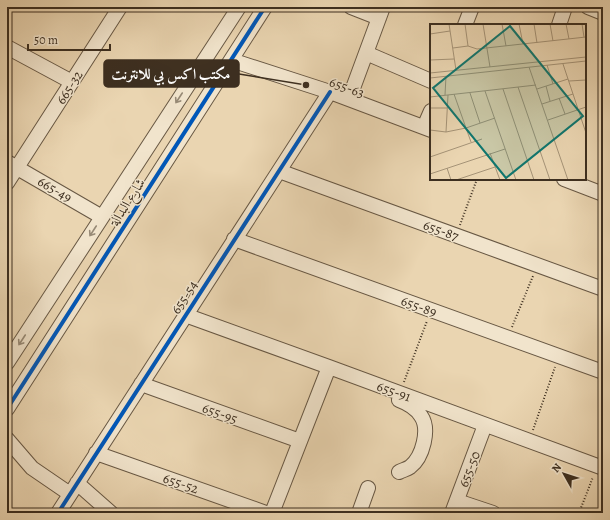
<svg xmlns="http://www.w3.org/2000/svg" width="610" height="520" viewBox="0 0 610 520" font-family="Alegreya,Amiri,serif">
  <rect width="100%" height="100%" fill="#ead5b1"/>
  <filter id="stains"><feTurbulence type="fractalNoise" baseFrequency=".005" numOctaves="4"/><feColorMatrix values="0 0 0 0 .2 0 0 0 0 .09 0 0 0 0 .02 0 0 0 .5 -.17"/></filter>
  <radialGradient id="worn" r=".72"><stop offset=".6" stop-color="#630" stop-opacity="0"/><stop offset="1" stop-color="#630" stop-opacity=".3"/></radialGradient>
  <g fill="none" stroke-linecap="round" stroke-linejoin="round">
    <defs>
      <path id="minor" d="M 351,7 L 379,18
        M 588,7 L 603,13
        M 465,25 L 472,7
        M 559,25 L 565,7
        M 7,47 L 72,82
        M 366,53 L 431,81
        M 231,60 L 330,92 L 431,130
        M 349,99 L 383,7
        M 424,127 L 431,111
        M 7,162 L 102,217
        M 279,171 L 603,289
        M 564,179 L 603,194
        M 7,183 L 120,7
        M 234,239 L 603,372
        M 185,315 L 329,367 L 603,468
        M 7,363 L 239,7
        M 141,384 L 300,441
        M 399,400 C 407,403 416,408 421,416 C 430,429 423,457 410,467 C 407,469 403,470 399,472
        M 7,409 L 265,7
        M 7,439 L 32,468 L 70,494
        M 96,453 L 266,513
        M 77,483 L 111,513
        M 457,501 L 493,513
        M 58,513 L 330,92
        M 272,513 L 329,367
        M 359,513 L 368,488
        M 452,513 L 485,425"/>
    </defs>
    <use href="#minor" stroke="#685844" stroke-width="16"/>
    <path stroke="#3d2f20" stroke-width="2" stroke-dasharray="1 2" stroke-linecap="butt" d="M 460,225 L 477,179
      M 512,327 L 533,276
      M 404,382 L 427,321
      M 533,430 L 555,367
      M 579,513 L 593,477"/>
    <use href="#minor" stroke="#f1e4cc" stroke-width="14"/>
    <defs>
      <path id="cycleway" d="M 7,409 L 265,7
        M 58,513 L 330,92"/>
    </defs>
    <use href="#cycleway" stroke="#f1e4cc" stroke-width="6"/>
    <use href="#cycleway" stroke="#0057b8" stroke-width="4"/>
  </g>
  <defs><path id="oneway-shaft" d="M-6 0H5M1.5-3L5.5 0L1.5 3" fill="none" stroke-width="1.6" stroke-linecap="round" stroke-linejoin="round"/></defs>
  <g stroke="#978a76">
    <use href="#oneway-shaft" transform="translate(179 98) rotate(123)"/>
    <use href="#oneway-shaft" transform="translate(93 231) rotate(123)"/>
    <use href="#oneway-shaft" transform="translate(22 340) rotate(123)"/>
  </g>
  <g text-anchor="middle" stroke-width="3" stroke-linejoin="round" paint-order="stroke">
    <g font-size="14" fill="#3d2f20" stroke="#f1e4cc">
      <text transform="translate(69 87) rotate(-57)" y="5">665-32</text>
      <text transform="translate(347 87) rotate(20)" y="5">655-63</text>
      <text transform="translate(55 189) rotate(30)" y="5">665-49</text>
      <text transform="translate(127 202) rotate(-57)" y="5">شارع البدالة</text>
      <text transform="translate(441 230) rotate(20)" y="5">655-87</text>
      <text transform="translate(184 297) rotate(-57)" y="5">655-54</text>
      <text transform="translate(419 306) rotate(20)" y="5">655-89</text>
      <text transform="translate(394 391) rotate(20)" y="5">655-91</text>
      <text transform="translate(220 413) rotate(20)" y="5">655-95</text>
      <text transform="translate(469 469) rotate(-69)" y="5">655-50</text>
      <text transform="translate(181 483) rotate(19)" y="5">655-52</text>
    </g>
  </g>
  <g transform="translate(430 24)">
    <rect width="156" height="156" fill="#ead5b1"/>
    <path fill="none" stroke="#a59377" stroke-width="1" d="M 19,0 L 26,46M 53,0 L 60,43M 72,0 L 76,22M 89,0 L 93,20M 104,0 L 107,19M 120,0 L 123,17M 136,0 L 139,15M 152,0 L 154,13M 0,10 L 20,7M 38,22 L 47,25 L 156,13M 23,24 L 38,22 L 35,0M 0,36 L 24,35M 133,40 L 156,109M 117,41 L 123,60M 99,43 L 138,156M 0,49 L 156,33M 0,54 L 156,37M 139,57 L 156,56M 116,62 L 120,77M 88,63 L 120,156M 73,65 L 104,156M 107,65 L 138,55M 55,67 L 86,156M 40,69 L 50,99M 24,70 L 36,104 L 65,94M 15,71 L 16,52M 0,73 L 106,61M 129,74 L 135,90M 112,80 L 143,70M 0,84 L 17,84M 118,96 L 156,83M 0,106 L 16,108 L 36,104 L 41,118M 16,108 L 18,71M 60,129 L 70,156M 0,133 L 52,115M 17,144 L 21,156M 0,150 L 75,125M 26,156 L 65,143"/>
    <path fill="#0f766e" fill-opacity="0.15" stroke="#0f766e" stroke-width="2" d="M 80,2 L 153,92 L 76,154 L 3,64 Z"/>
    <rect width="156" height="156" fill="none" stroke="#3d2f20" stroke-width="2"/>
  </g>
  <path fill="none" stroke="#3d2f20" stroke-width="1.5" d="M306 85L239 74"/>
  <circle fill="#3d2f20" stroke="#f1e4cc" stroke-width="1.5" cx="306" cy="85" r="4"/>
  <rect fill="#3d2f20" stroke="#3d2f20" stroke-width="1.5" x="104" y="60" width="135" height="27" rx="4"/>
  <g font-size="15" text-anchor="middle" font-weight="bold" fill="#fff">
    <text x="171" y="79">مكتب اكس بي للانترنت</text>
  </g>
  <rect width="610" height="520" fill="none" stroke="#ead5b1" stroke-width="24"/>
  <rect x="8" y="8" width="594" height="504" fill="none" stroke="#3d2f20" stroke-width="2"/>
  <rect x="12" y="12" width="586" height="496" fill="none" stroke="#3d2f20"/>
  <g transform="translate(564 474) rotate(309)" stroke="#f1e4cc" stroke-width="3" paint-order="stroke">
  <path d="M0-3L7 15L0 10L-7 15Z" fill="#3d2f20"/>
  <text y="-6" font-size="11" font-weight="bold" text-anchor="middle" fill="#3d2f20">N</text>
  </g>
  <path d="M28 44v6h82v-6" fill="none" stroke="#3d2f20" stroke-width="2"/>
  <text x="34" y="44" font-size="12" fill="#3d2f20" stroke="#f1e4cc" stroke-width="3" paint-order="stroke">50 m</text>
  <rect width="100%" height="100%" filter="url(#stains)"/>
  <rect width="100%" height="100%" fill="url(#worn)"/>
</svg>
